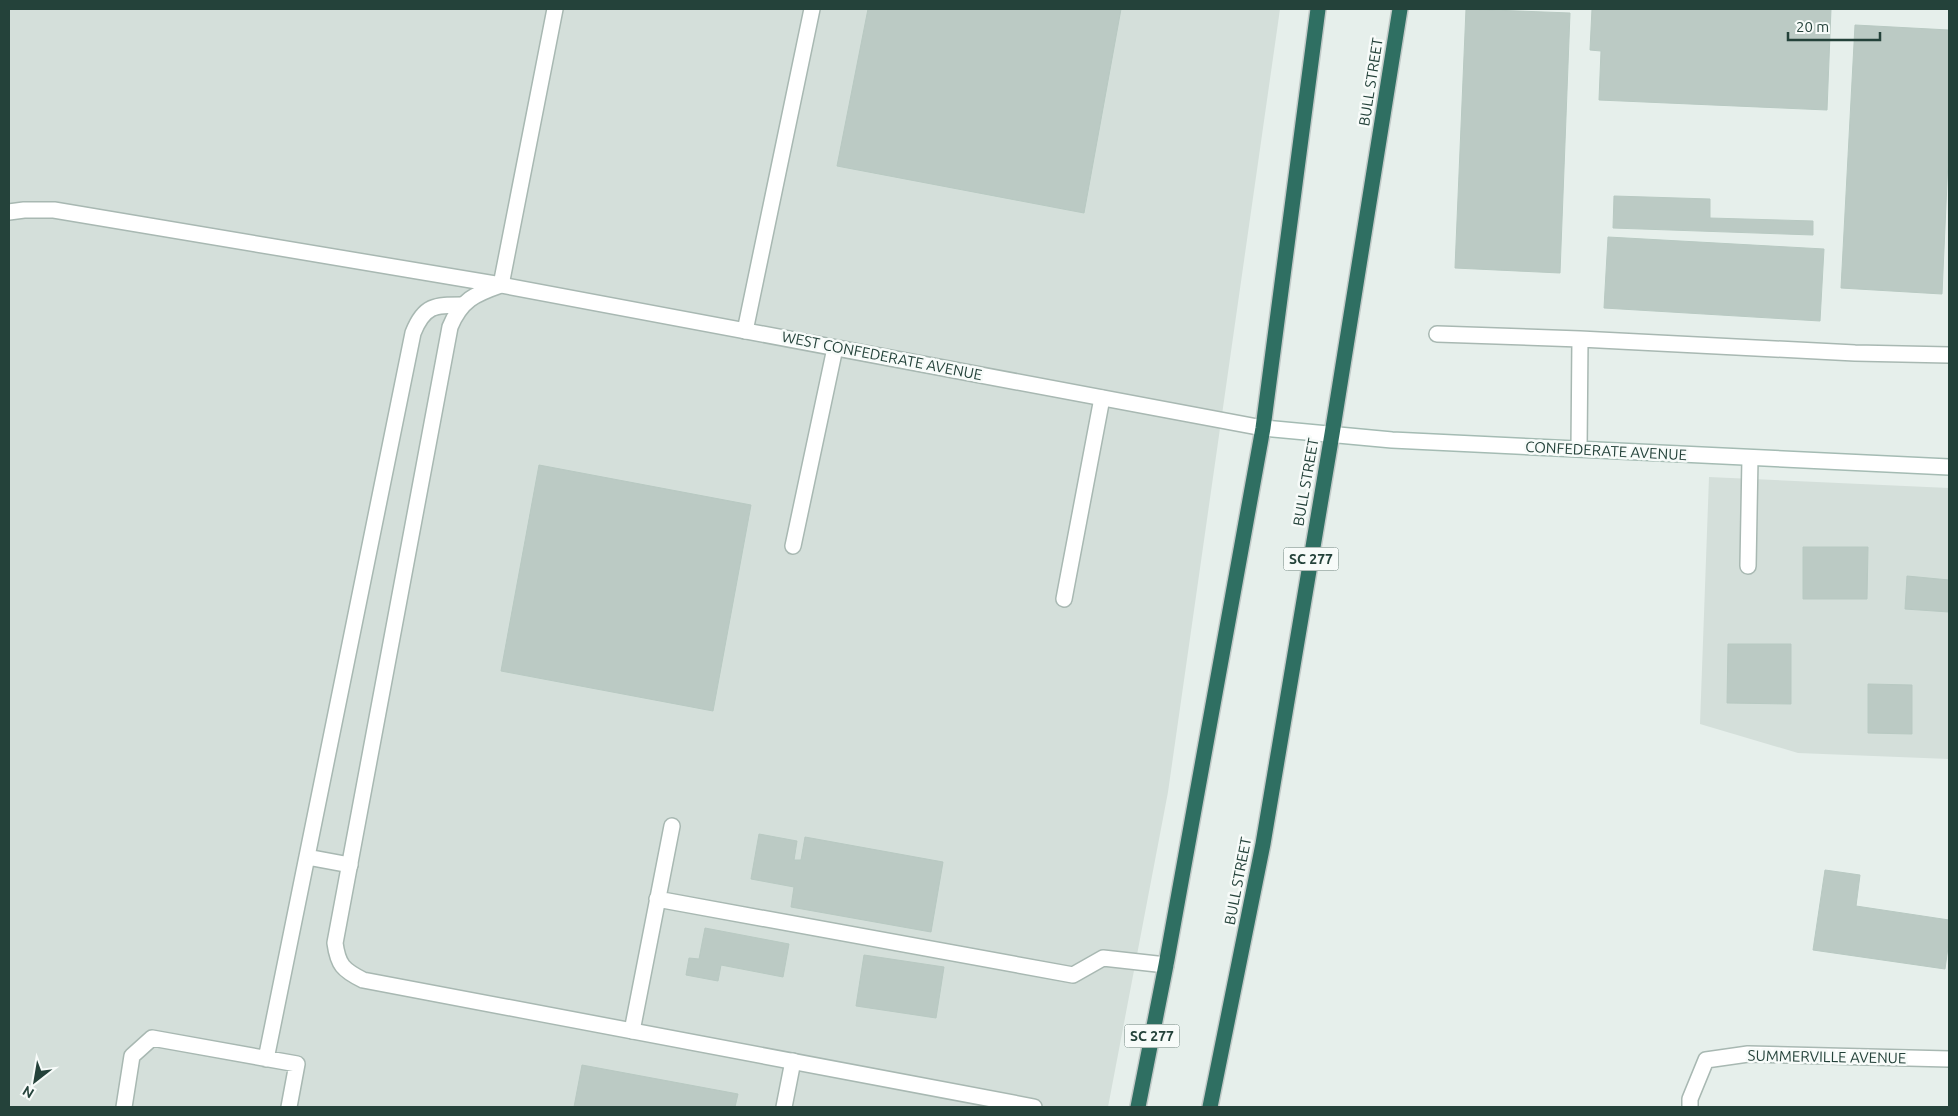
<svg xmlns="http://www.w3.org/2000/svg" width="1958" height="1116" viewBox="0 0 1958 1116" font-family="Ubuntu,sans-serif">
  <rect width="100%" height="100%" fill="#e6efeb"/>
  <path fill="#d4dfda" d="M 9,9 L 1280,9 L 1168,792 L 1108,1107 L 9,1107 Z
    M 1709,477 L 1949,488 L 1949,759 L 1798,753 L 1700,724 Z"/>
  <path fill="#bbcac4" stroke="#b8c9c2" d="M 868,9 L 1121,9 L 1084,213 L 837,166 Z
    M 1466,9 L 1570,13 L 1560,273 L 1455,268 Z
    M 1592,9 L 1831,9 L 1827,110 L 1599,100 L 1601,51 L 1590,50 Z
    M 1855,25 L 1949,30 L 1949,138 L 1942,294 L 1841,288 Z
    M 1614,196 L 1710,199 L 1710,218 L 1813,221 L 1813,235 L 1613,228 Z
    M 1608,237 L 1824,249 L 1820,321 L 1604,308 Z
    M 539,465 L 751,505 L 713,711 L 501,671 Z
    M 1803,547 L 1868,547 L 1867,599 L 1803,599 Z
    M 1907,576 L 1949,580 L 1949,612 L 1905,609 Z
    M 1728,644 L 1791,644 L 1791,704 L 1727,703 Z
    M 1868,684 L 1912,685 L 1912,734 L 1868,733 Z
    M 759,834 L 797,841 L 794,860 L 801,860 L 805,837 L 943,862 L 931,932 L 791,907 L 794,887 L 751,879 Z
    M 1825,870 L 1860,875 L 1856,906 L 1949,920 L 1949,940 L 1945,969 L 1813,950 Z
    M 705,928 L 789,944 L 783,977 L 721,965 L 718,981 L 686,975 L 689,958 L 699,959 Z
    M 864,955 L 944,967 L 936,1018 L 856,1006 Z
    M 582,1065 L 738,1094 L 735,1107 L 574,1107 Z"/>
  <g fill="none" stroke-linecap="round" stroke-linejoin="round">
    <defs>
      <path id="lane" d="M 9,212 L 24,210 L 54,210 L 501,285 L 555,9
        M 745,331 L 812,9
        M 1437,334 L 1580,339 L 1855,353 L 1949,355
        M 1579,449 L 1580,339
        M 793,546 L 835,348
        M 1748,566 L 1750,458
        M 1064,599 L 1102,398
        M 307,857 L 350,865
        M 657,899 L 1073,975 L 1103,958 L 1166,965
        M 632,1031 L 672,826
        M 266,1059 L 413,333 C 424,305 435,305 462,305
        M 124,1107 L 132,1056 L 152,1038 L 297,1064 L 289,1107
        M 784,1107 L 793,1061"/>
      <path id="street" d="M 1034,1107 L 363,980 C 343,970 338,965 335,943 L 450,327 C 461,300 475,294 501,285 L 1263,428
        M 1690,1107 L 1690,1099 L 1706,1060 L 1748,1054 L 1949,1059"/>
      <path id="secondary" d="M 1263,428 L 1392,440 L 1949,467"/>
      <path id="highway" d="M 1138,1107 L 1166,965 L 1263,428 L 1318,9
        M 1210,1107 L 1263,844 L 1332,434 L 1400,9"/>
    </defs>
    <use href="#lane" stroke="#a8b8b2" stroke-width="18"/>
    <use href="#street" stroke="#a8b8b2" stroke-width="18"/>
    <use href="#secondary" stroke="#a4bbb3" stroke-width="18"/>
    <use href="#highway" stroke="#c2cac8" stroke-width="18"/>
    <use href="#lane" stroke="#fff" stroke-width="15"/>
    <use href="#street" stroke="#fff" stroke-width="15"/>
    <use href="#secondary" stroke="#fff" stroke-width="15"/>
    <use href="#highway" stroke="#2f6f62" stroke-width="15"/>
  </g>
  <g text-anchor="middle" stroke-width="5" stroke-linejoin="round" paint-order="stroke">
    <g fill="#f7fbf9" stroke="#637a73" stroke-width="1">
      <rect x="1283.5" y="547.5" width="55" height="23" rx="4"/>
      <rect x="1124.5" y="1024.5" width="55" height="23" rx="4"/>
    </g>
    <g font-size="14" font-weight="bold" fill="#24423a">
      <text x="1311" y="564">SC 277</text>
      <text x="1152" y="1041">SC 277</text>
    </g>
    <g font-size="15" fill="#24423a" stroke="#f7fbf9">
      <text transform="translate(1371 82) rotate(-81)" y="5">BULL STREET</text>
      <text transform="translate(882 356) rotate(11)" y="5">WEST CONFEDERATE AVENUE</text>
      <text transform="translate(1606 451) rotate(3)" y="5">CONFEDERATE AVENUE</text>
      <text transform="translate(1306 482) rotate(-80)" y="5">BULL STREET</text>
      <text transform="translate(1238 881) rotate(-79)" y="5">BULL STREET</text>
      <text transform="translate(1827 1057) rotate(1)" y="5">SUMMERVILLE AVENUE</text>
    </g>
  </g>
  <rect width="1958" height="1116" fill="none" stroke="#24423a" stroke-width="20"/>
  <g transform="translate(35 1081) rotate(211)" stroke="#f7fbf9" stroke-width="4" paint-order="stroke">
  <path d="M0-4L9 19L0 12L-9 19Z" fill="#24423a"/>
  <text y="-8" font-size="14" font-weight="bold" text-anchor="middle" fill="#24423a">N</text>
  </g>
  <path d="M1788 32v8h92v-8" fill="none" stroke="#24423a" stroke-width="2.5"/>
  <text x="1796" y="32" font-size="15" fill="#24423a" stroke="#f7fbf9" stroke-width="4" paint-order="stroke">20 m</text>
</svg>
